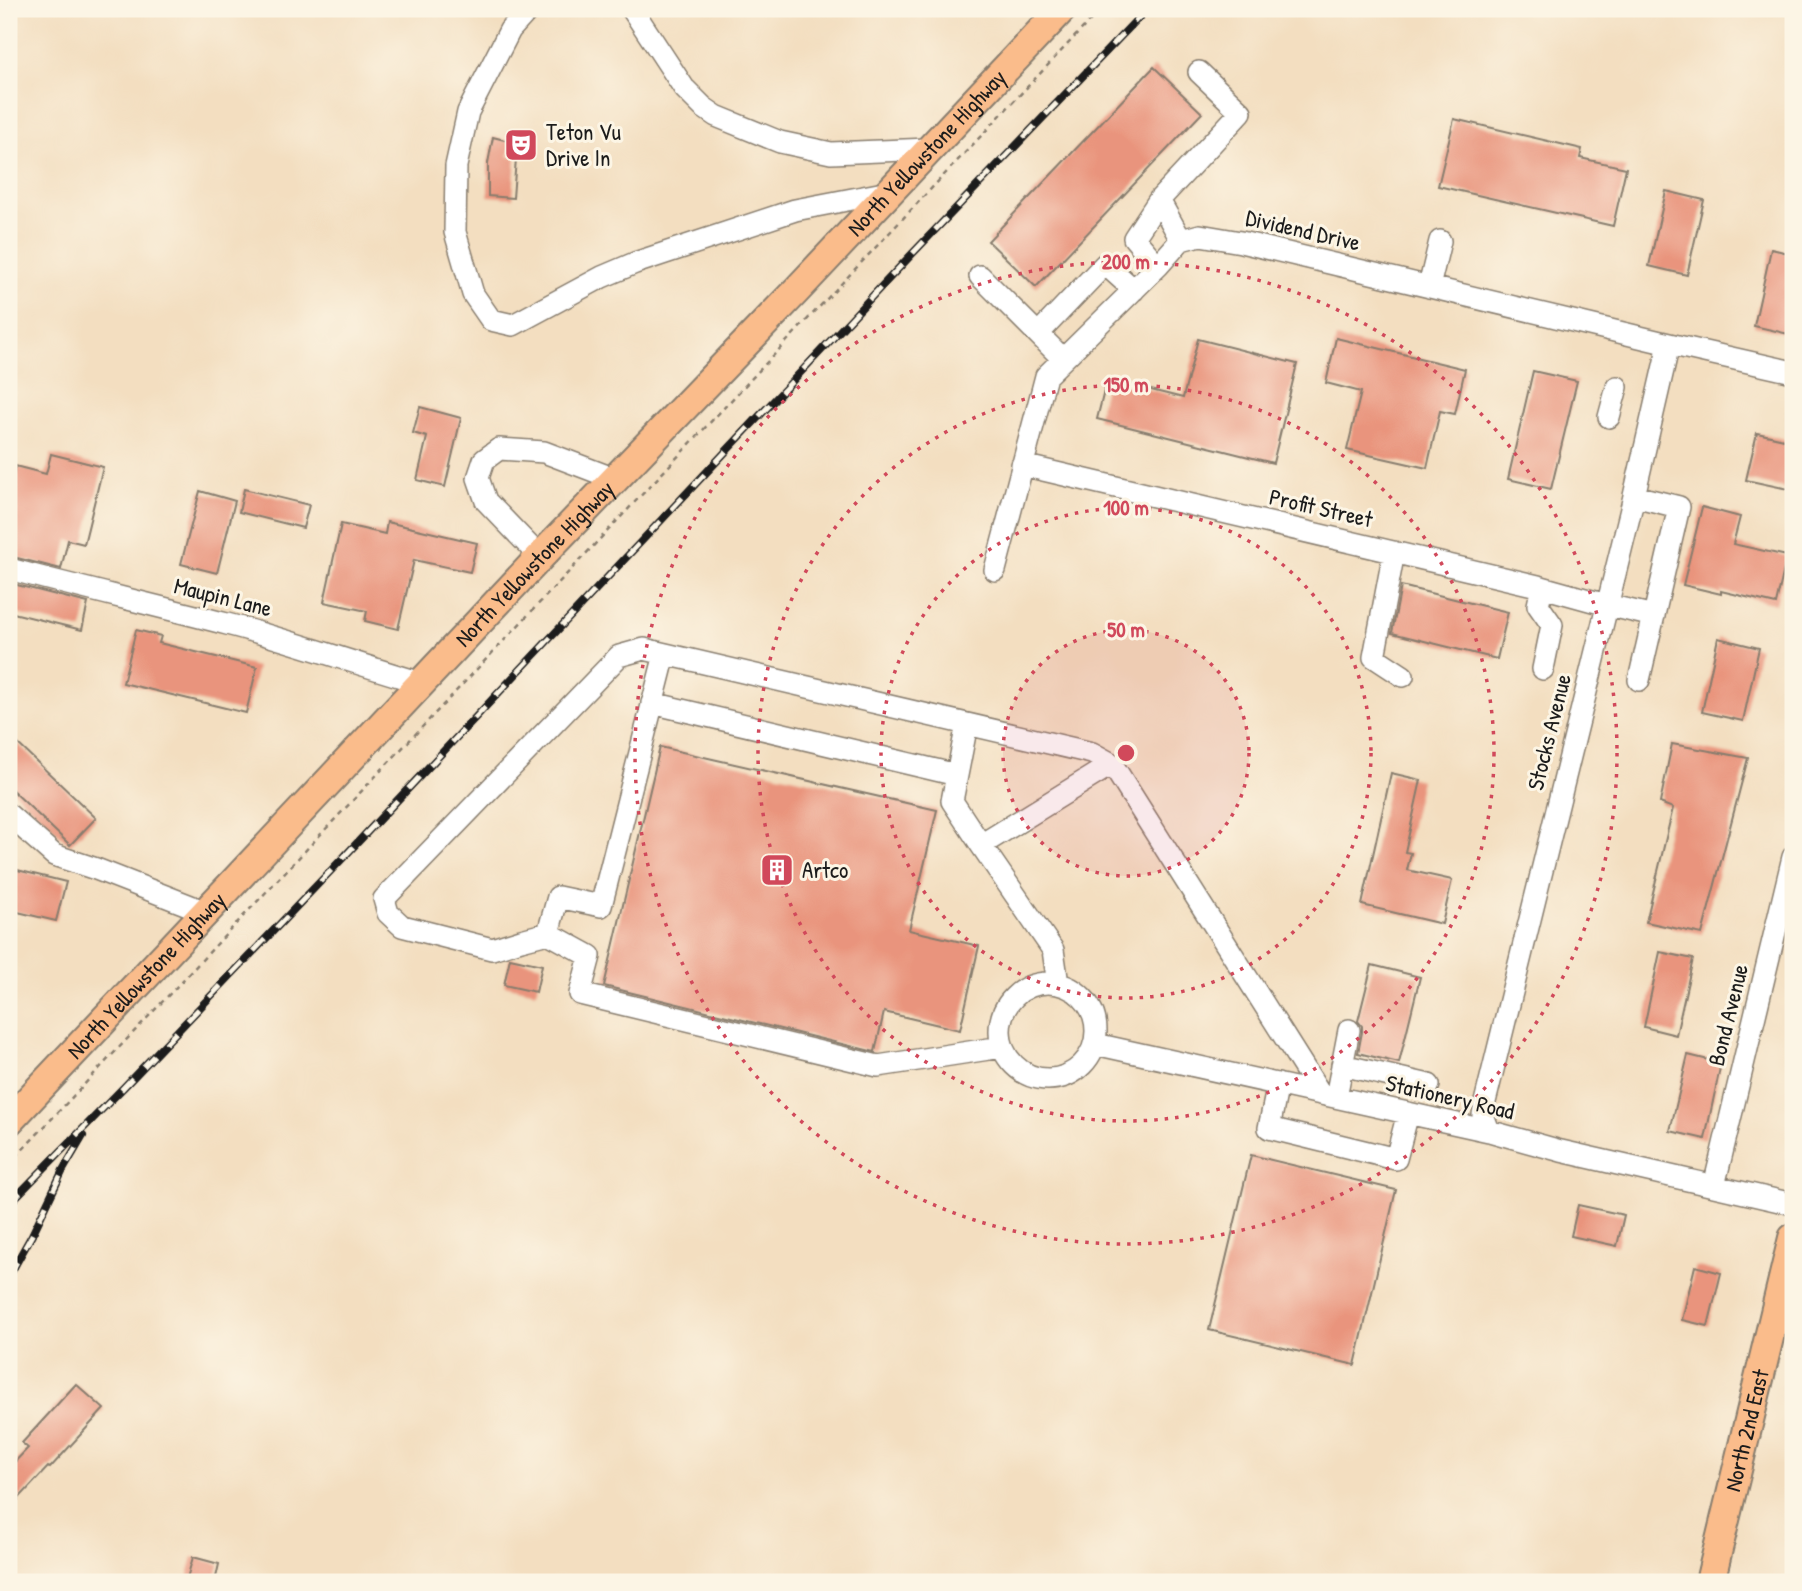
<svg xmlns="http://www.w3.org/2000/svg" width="1802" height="1591" viewBox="0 0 1802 1591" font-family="'Patrick Hand',sans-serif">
  <rect width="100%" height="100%" fill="#fcf5e5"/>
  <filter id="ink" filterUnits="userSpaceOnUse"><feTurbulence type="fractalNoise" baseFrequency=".0143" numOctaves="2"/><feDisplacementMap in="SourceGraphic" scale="14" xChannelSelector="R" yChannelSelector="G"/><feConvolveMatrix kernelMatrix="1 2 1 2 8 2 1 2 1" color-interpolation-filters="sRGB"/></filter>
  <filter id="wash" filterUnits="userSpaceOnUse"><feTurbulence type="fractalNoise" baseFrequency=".00686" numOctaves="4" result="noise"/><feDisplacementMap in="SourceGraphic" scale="28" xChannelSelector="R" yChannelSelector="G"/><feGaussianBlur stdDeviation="1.57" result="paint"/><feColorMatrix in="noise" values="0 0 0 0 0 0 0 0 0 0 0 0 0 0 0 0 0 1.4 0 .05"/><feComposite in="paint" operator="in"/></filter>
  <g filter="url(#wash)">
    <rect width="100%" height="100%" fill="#f3dec0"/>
    <g id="blocks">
      <path fill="#e9947d" d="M 1154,67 L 1202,113 L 1036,287 L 988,241 Z
        M 1454,119 L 1582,149 L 1580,158 L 1626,168 L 1613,226 L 1438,186 Z
        M 493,137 L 512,142 L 508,156 L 516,158 L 513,198 L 488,196 L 488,163 Z
        M 1666,191 L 1704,200 L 1687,275 L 1649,266 Z
        M 1771,249 L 1793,254 L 1793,335 L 1754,326 Z
        M 1336,338 L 1465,369 L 1455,414 L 1440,411 L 1427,468 L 1347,450 L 1361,392 L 1326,383 Z
        M 1198,339 L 1297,364 L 1273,463 L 1097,419 L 1107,379 L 1183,398 Z
        M 1533,371 L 1577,381 L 1551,489 L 1508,479 Z
        M 420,407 L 461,418 L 445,487 L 417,480 L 427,437 L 413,433 Z
        M 1757,433 L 1793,441 L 1793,490 L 1746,480 Z
        M 51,454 L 103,467 L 84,544 L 68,540 L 61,569 L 9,556 L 9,494 L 15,466 L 46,474 Z
        M 244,489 L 309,505 L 303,528 L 239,512 Z
        M 200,491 L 235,501 L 217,573 L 181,564 Z
        M 1702,507 L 1740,517 L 1733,544 L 1787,556 L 1776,604 L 1721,591 L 1721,594 L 1683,585 Z
        M 387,522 L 477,543 L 470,572 L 414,560 L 398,629 L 365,621 L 367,611 L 324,602 L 341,524 L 385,534 Z
        M 9,583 L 88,603 L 82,630 L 9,612 Z
        M 1401,586 L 1508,612 L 1497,659 L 1392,633 Z
        M 136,630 L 161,636 L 159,643 L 257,667 L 246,713 L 123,683 Z
        M 1718,638 L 1759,648 L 1743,721 L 1702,712 Z
        M 16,742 L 96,818 L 70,845 L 9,787 L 9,749 Z
        M 1672,744 L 1748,758 L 1702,934 L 1646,922 L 1673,808 L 1660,803 Z
        M 660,747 L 937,810 L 909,930 L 979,946 L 960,1030 L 884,1012 L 875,1052 L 604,986 Z
        M 1391,773 L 1421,780 L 1405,852 L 1411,853 L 1407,870 L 1452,880 L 1442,924 L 1362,905 Z
        M 9,868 L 66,882 L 56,921 L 9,910 Z
        M 1660,952 L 1693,959 L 1676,1035 L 1644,1027 Z
        M 510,958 L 542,965 L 536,992 L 504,985 Z
        M 1372,965 L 1420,977 L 1399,1063 L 1358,1053 L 1362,1032 L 1362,1026 L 1358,1021 Z
        M 1688,1055 L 1721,1063 L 1705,1139 L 1670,1131 Z
        M 1251,1155 L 1396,1190 L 1355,1365 L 1209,1330 Z
        M 1578,1205 L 1624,1215 L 1617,1246 L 1571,1236 Z
        M 1695,1266 L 1721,1273 L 1708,1326 L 1682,1320 Z
        M 76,1384 L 104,1409 L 50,1468 L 48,1467 L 9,1509 L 9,1468 L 28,1448 L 22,1443 Z
        M 193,1557 L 219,1564 L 215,1582 L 186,1582 Z"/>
    </g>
  </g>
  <g filter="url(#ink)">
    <use href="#blocks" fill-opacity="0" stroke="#887d6e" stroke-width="2"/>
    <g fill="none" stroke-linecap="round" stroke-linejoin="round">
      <defs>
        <path id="minor" d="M 529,9 L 510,30 L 468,112 L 456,166 L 455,232 L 473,294 L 491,320 L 513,325 L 602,277 L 635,263 L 795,210 L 889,192
          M 632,9 L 684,88 L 703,107 L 716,116 L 780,142 L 831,153 L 929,149
          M 1159,200 L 1181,240
          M 1158,266 L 1134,238 L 1159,200 L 1241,112 L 1199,72
          M 980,276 L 1063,359
          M 1429,287 L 1440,241
          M 1038,334 L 1105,264 L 1134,290
          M 1609,417 L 1617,387
          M 1022,465 L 1542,587 L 1607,605 L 1654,616
          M 1634,496 L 1679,507 L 1639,680
          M 1394,552 L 1374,657 L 1403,676
          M 540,557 L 486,501 L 478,478 L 484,460 L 499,449 L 544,452 L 615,479
          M 9,569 C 81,588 154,605 227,624 C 293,641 356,664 422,683
          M 995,570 L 1046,376 L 1158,266 L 1181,240 L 1200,235 L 1241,242 L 1669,344 L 1793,372
          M 1542,587 L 1538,605 L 1552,625 L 1543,669
          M 652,703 L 957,775
          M 967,724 L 952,801 L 981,845 L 1053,950 L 1058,984
          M 9,815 L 54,855 L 96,869 L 206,912
          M 981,845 L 1112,764
          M 548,933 L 558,897 L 601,906 L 665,654
          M1000 1031a48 48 0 1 1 96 0a48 48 0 1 1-96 0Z
          M 1095,1044 L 1489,1131 L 1561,1151 L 1793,1204
          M 1002,1047 L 878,1066 L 580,994 L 590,956 L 548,933 L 521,940 L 492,949 L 402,926 L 388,913 L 384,899 L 619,656 L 644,649 L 1092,753 L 1112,764 L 1320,1093
          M 1342,1065 L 1429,1085
          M 1278,1084 L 1269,1128 L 1396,1159 L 1408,1113
          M 1336,1097 L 1349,1030
          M 1489,1131 L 1483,1115 L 1485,1102 L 1631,509 L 1669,344
          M 1714,1186 L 1793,857"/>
        <g id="major">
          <path id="s1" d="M 9,1121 L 540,557 L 795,292 L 1062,9"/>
          <path id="s2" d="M 1710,1582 L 1793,1238"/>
        </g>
      </defs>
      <use href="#minor" stroke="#887d6e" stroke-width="24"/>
      <use href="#major" stroke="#887d6e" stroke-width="32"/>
      <path stroke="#887d6e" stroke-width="2.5" stroke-dasharray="5 5" stroke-linecap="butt" d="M 9,1164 L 1101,9"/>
      <use href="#minor" stroke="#fff" stroke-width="21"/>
      <use href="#major" stroke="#fabc8b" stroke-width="28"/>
      <defs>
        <path id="rail" d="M 9,1204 L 123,1088 L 341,860 L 913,253 L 1147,9
          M 9,1276 L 32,1235 L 63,1170 L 83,1136"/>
      </defs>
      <use href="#rail" stroke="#1c1c1c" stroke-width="8"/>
      <use href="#rail" stroke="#fcf5e5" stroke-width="5" stroke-dasharray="16" stroke-linecap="butt"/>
    </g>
  </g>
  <circle cx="1126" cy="753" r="123" fill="#d1495b" fill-opacity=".12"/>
  <g fill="none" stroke="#d1495b" stroke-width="3.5" stroke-dasharray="3.5 7">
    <circle cx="1126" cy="753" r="123"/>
    <circle cx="1126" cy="753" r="245"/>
    <circle cx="1126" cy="753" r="368"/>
    <circle cx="1126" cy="753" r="491"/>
  </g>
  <defs>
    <symbol id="theatre-square" viewBox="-11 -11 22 22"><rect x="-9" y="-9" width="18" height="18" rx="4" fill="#d1495b" stroke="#fcf5e5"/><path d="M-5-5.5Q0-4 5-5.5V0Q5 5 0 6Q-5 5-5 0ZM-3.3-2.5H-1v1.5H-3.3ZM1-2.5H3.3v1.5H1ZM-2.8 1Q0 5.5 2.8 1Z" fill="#fff"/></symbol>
    <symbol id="building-square" viewBox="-11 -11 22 22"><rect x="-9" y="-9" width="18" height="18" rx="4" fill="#d1495b" stroke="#fcf5e5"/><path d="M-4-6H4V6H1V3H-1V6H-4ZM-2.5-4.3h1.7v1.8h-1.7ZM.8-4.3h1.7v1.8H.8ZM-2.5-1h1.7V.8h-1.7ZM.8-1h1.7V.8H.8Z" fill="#fff"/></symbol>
  </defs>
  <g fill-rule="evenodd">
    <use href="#theatre-square" x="502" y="126" width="38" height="38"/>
    <use href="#building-square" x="758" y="851" width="38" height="38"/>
  </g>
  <g text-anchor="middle" stroke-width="6" stroke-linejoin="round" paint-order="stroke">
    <g font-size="23" fill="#1c1c1c" stroke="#fcf5e5" text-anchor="start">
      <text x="546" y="140">Teton Vu<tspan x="546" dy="26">Drive In</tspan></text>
      <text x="802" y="878">Artco</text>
    </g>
    <g font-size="23" fill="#1c1c1c" stroke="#fcf5e5">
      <text dy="8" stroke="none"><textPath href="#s1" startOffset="1334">North Yellowstone Highway</textPath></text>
      <text transform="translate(1303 230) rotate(13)" y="8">Dividend Drive</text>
      <text transform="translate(1321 508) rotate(13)" y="8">Profit Street</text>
      <text dy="8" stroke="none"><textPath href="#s1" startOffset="766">North Yellowstone Highway</textPath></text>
      <text transform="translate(223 597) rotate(14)" y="8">Maupin Lane</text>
      <text transform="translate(1549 732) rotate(-76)" y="8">Stocks Avenue</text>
      <text dy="8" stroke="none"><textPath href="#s1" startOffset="200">North Yellowstone Highway</textPath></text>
      <text transform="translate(1728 1015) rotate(-76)" y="8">Bond Avenue</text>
      <text transform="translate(1450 1097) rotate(13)" y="8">Stationery Road</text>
      <text dy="8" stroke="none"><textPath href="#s2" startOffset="156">North 2nd East</textPath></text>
    </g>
  </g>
  <circle cx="1126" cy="753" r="10" fill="#d1495b" stroke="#fcf5e5" stroke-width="3.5"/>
  <g font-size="21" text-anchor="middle" font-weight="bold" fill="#d1495b" stroke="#fcf5e5" stroke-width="6" stroke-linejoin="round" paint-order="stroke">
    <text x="1126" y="269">200 m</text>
    <text x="1126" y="392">150 m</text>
    <text x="1126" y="515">100 m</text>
    <text x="1126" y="637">50 m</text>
  </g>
  <rect width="1802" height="1591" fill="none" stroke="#fcf5e5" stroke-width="35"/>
</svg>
